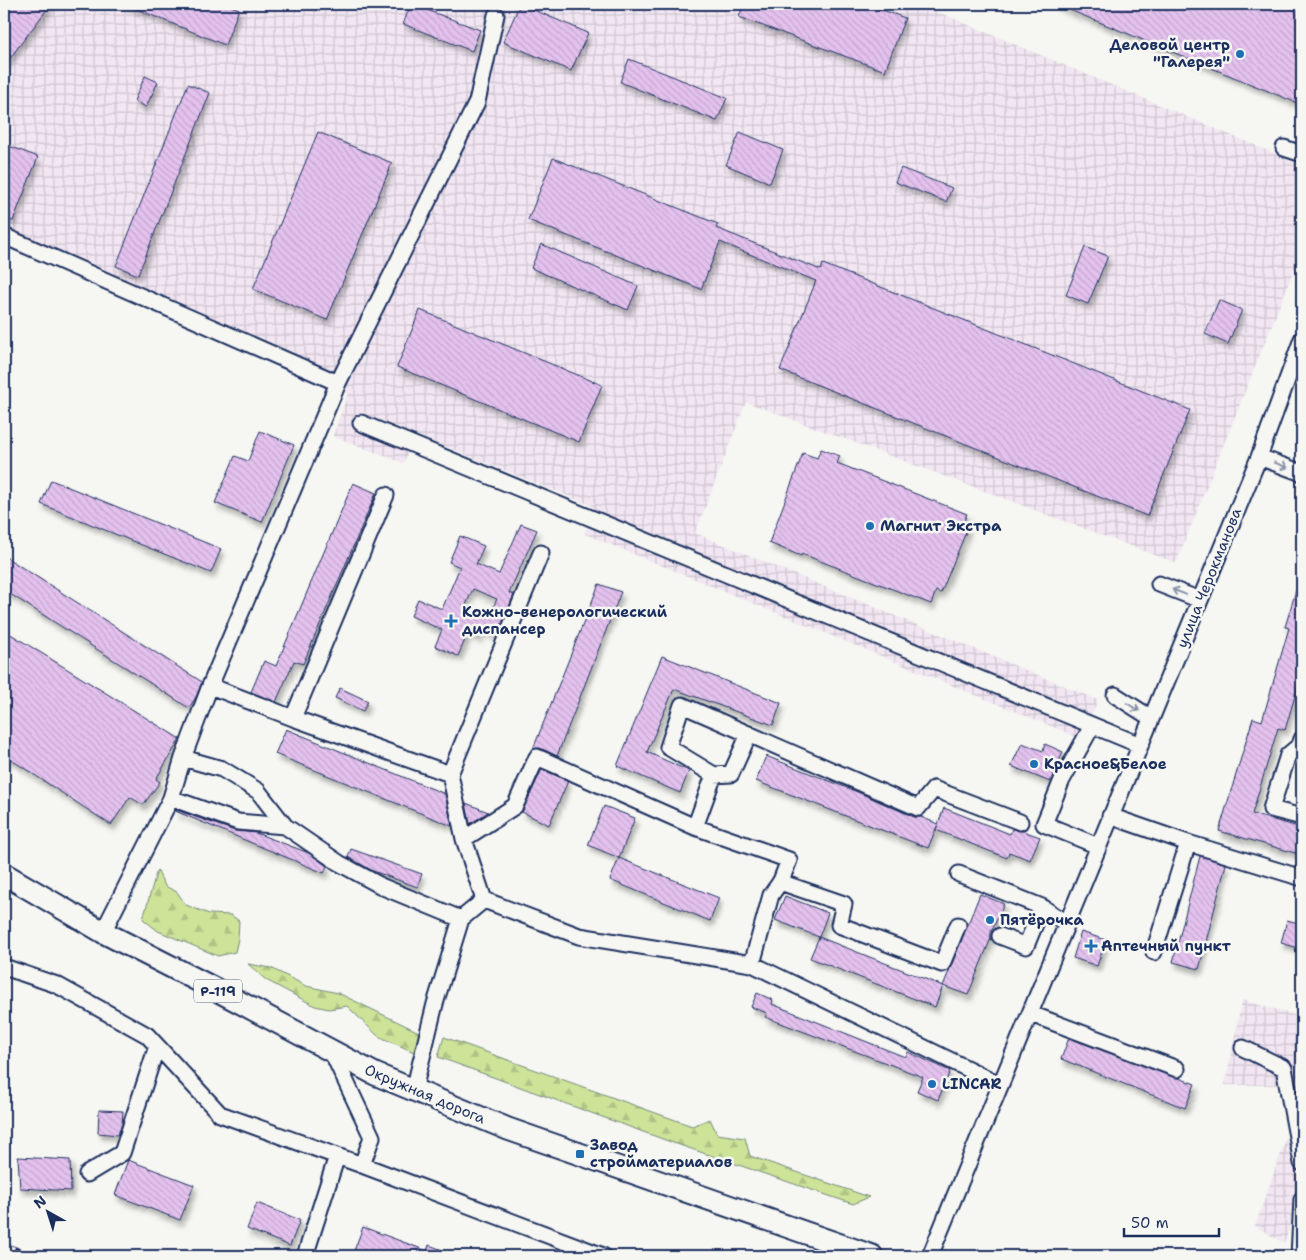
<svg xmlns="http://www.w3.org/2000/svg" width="1306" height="1260" viewBox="0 0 1306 1260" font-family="'Shantell Sans',sans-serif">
  <defs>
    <pattern id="industrial-grid" width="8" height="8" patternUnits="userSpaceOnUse" patternTransform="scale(1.25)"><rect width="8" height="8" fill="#f1e6f1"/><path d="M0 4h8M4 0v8" fill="none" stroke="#cec6d1"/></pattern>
    <pattern id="forest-firs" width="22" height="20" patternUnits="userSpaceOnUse" patternTransform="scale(1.25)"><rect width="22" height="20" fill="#cde398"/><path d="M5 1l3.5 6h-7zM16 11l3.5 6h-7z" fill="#afc385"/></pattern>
    <pattern id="building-back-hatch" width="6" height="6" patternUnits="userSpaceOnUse" patternTransform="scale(1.25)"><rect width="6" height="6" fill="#e4c2ee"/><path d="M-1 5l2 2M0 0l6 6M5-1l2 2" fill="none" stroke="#c3a7ce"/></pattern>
    <filter id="shadow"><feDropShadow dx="3" dy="5.5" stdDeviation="2.5" flood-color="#0004"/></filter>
  </defs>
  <rect width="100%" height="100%" fill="#f6f6f2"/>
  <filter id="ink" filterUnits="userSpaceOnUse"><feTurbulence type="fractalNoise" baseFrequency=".02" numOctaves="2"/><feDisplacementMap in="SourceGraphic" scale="10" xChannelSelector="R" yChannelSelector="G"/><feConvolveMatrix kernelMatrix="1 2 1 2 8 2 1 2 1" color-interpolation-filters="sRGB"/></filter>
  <g filter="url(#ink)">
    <path fill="url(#industrial-grid)" d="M 4,4 L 919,4 L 1302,165 L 1302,250 L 1176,563 L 746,402 L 695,533 L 1098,700 L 1082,739 L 585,534 L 593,506 L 416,435 L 403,463 L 333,436 L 348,393 L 4,243 Z
      M 1242,1000 L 1302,1017 L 1302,1196 L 1284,1243 L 1255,1226 L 1291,1125 L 1279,1085 L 1225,1085 Z"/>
    <path fill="url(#forest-firs)" stroke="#74897b" d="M 157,870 L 165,886 L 177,892 L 186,905 L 209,914 L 231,915 L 239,921 L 238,939 L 235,952 L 218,956 L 158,931 L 143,919 Z
      M 248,964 L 271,968 L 306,986 L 338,993 L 423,1034 L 414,1052 L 378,1036 L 347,1006 L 329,1009 L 315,1006 L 266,980 Z
      M 444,1037 L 692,1126 L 710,1119 L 717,1134 L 745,1138 L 750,1156 L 869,1197 L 853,1204 L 668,1141 L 438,1057 Z"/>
    <path fill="url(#building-back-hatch)" stroke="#1b2f5e" fill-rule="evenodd" filter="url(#shadow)" d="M 4,4 L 51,4 L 4,66 Z
      M 124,4 L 226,4 L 239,9 L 225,45 Z
      M 411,4 L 480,30 L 472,51 L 403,24 Z
      M 520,4 L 588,33 L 571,71 L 503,42 Z
      M 744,4 L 865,4 L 905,18 L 885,71 L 739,17 Z
      M 1055,4 L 1302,4 L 1302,105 Z
      M 629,59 L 727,98 L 717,121 L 620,82 Z
      M 145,76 L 158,82 L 146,107 L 134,101 Z
      M 188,84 L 210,93 L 138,275 L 116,266 Z
      M 318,132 L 392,163 L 327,320 L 253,289 Z
      M 740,132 L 783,150 L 770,183 L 726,165 Z
      M 4,144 L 38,157 L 13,221 L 4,218 Z
      M 553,158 L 718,224 L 716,228 L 821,270 L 823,264 L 1190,410 L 1147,516 L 780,370 L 816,281 L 720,242 L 701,289 L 528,220 Z
      M 901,168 L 952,188 L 946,202 L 895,182 Z
      M 541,244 L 638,286 L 628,310 L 531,268 Z
      M 1085,247 L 1108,256 L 1088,304 L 1066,295 Z
      M 1219,300 L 1242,310 L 1228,344 L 1205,334 Z
      M 420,310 L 602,385 L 579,442 L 397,367 Z
      M 260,431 L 294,445 L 262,522 L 215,503 L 235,456 L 248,461 Z
      M 821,449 L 840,456 L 837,463 L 967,514 L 962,525 L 968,527 L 941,593 L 936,591 L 931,604 L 802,554 L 801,556 L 769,543 L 803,453 L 817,458 Z
      M 51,480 L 221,549 L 211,573 L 41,504 Z
      M 353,483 L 376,493 L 303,664 L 294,661 L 276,702 L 251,692 L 264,661 L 276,666 Z
      M 521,524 L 537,530 L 509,593 L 514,595 L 497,636 L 482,630 L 478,637 L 468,633 L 458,656 L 435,646 L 442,630 L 411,616 L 418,599 L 442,609 L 460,567 L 449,562 L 460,536 L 484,546 L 476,564 L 499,574 ZM 473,589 L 497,599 L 488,618 L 465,607 Z
      M 4,556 L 202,682 L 196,697 L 189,708 L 4,590 Z
      M 1300,577 L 1302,578 L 1302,672 L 1285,730 L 1278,728 L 1252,814 L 1302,828 L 1302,855 L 1219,831 L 1253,718 L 1262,721 L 1289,628 L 1285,627 Z
      M 599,584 L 621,592 L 557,756 L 540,748 L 533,749 Z
      M 4,630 L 180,739 L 156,779 L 160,782 L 143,805 L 130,797 L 111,825 L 4,755 Z
      M 662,656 L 781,703 L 773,725 L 674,689 L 647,752 L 689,771 L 680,793 L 617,766 Z
      M 340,688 L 368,701 L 363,711 L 335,698 Z
      M 286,729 L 445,794 L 452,826 L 275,754 Z
      M 1022,743 L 1043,751 L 1045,744 L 1063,752 L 1050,782 L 1011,766 Z
      M 766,756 L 860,793 L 914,817 L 921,817 L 938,824 L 928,848 L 756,781 Z
      M 542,769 L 568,781 L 549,825 L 522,812 Z
      M 466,803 L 488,812 L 470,824 Z
      M 604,806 L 635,818 L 619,858 L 588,845 Z
      M 944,808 L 1010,834 L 1012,829 L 1023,831 L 1040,837 L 1030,860 L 1009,852 L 1007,858 L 936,830 Z
      M 176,810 L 235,831 L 256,833 L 309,853 L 327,866 L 324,873 L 175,811 Z
      M 351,849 L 422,874 L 417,887 L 373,871 L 348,857 Z
      M 1200,856 L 1226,864 L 1199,969 L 1173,962 Z
      M 619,858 L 719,898 L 710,921 L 610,880 Z
      M 980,894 L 1004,904 L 991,932 L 991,938 L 968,995 L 943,986 Z
      M 785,896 L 828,913 L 819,937 L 775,920 Z
      M 1287,920 L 1302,924 L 1302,949 L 1281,943 Z
      M 1081,932 L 1106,940 L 1097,966 L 1073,958 Z
      M 819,937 L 943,986 L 935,1007 L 810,958 Z
      M 757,993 L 773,1000 L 772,1004 L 905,1057 L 908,1052 L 950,1071 L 938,1100 L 917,1091 L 923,1077 L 765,1017 L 767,1013 L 751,1007 Z
      M 1069,1038 L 1195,1084 L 1185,1108 L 1061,1059 Z
      M 99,1110 L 123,1111 L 122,1124 L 118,1135 L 98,1133 Z
      M 18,1157 L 70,1160 L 71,1191 L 20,1188 Z
      M 128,1160 L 194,1185 L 180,1220 L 115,1195 Z
      M 257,1203 L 300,1220 L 290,1246 L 247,1229 Z
      M 363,1227 L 427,1251 L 429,1245 L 456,1255 L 456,1256 L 352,1256 Z"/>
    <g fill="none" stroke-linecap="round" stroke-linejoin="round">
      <defs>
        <path id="minor" d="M 1284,148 L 1302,154
          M 4,236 L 338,383
          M 361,423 L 1140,745
          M 1259,457 L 1302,473
          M 1159,584 L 1200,600
          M 210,686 L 293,718 L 450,774
          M 1115,695 L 1151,718
          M 293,718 L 386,495
          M 1092,726 L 1062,780 L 1044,824 L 1098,846
          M 1302,739 L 1300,745 L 1288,755 L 1271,809 L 1302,817
          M 183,758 L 222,769 L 258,791 L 285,826 L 339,863 L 383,887 L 461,919
          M 714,775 L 731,774 L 749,734
          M 171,798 L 238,822 L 285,826
          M 1110,816 L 1188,843 L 1302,878
          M 464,839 L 450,774 L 541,553
          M 959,874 L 1042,907 L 1026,946 L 1000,936
          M 780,882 L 844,904 L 839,925 L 942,964 L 958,925
          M 484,900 L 579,936 L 752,964
          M 1042,907 L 1066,923
          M 103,932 L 171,798 L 183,758 L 210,686 L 338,383 L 477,102 L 496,15
          M 1154,952 L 1188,843
          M 4,967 L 57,985 L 147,1035 L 220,1114 L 362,1165 L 372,1137 L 332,1052
          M 1031,1014 L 1177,1069
          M 1243,1048 L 1284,1068 L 1302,1163
          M 999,1084 L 752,964 L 771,895 L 781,881 L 789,860 L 695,827 L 714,775 L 668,747 L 682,705 L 918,808 L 934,789 L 1020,822
          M 414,1090 L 435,1004 L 461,919 L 484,900 L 464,839 L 515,806 L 537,757 L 695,827
          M 362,1165 L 603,1256
          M 87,1174 L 122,1153 L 157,1046
          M 305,1256 L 337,1156
          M 930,1256 L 1259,457 L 1302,339
          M 1299,1256 L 1302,1199"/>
        <path id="highway" d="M 4,874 L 103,932 L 211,987 L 375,1074 L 508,1129 L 872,1256"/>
      </defs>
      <use href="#minor" stroke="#1b2f5e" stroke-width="19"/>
      <use href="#highway" stroke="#1b2f5e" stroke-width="25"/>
      <use href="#minor" stroke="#f6f6f2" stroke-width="15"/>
      <use href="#highway" stroke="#f6f6f2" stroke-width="21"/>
      <defs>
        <path id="rail" d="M 4,1245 L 15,1249 L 27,1256"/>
      </defs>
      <use href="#rail" stroke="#1b2f5e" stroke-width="5.5"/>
      <use href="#rail" stroke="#f6f6f2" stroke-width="4" stroke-dasharray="11" stroke-linecap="butt"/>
    </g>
    <defs><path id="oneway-shaft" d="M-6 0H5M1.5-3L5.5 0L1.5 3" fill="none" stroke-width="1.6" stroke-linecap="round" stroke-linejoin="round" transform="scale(1.25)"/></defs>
    <g stroke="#8892a8">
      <use href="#oneway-shaft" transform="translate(1281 465) rotate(21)"/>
      <use href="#oneway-shaft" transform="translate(1179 592) rotate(-159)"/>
      <use href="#oneway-shaft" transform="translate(1133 707) rotate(32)"/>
    </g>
  </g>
  <g fill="#1f6fb2" stroke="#f6f6f2" stroke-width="2">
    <circle cx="1240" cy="54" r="5"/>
    <circle cx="870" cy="526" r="5"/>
    <path d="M448.5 613.5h5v5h5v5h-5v5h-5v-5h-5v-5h5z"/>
    <circle cx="1034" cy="764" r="5"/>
    <circle cx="990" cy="920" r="5"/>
    <path d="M1088.5 938.5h5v5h5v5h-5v5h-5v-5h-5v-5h5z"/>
    <circle cx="932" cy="1084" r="5"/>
    <rect x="575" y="1149" width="10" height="10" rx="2.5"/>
  </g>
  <g text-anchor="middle" stroke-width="5" stroke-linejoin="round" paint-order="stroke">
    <rect fill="#f6f6f2" stroke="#5d6b8a" stroke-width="1" x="194" y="979.5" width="48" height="23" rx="4"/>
    <g font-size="14" font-weight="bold" fill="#1b2f5e">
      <text x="218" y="996">Р-119</text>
    </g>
    <g font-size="15" font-weight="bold" fill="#1b2f5e" stroke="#f6f6f2" text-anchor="start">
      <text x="1230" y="50" text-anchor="end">Деловой центр<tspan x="1230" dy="17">"Галерея"</tspan></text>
      <text x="880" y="531">Магнит Экстра</text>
      <text x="462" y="617">Кожно-венерологический<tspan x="462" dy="17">диспансер</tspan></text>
      <text x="1044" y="769">Красное&amp;Белое</text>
      <text x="1000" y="925">Пятёрочка</text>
      <text x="1101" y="951">Аптечный пункт</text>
      <text x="942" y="1089">LINCAR</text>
      <text x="590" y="1150">Завод<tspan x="590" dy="17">стройматериалов</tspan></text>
    </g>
    <g font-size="15" fill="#1b2f5e" stroke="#f6f6f2">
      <text transform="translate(1209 578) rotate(-68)" y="5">улица Черокманова</text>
      <text transform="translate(425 1094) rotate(23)" y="5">Окружная дорога</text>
    </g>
  </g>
  <rect width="1306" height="1260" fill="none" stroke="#f6f6f2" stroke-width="20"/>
  <rect x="10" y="10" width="1286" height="1240" fill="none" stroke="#1b2f5e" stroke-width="2" filter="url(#ink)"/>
  <g transform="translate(48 1212) rotate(321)" stroke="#f6f6f2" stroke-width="4" paint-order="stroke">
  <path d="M0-4L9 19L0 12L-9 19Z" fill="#1b2f5e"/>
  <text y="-8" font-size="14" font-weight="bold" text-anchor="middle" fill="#1b2f5e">N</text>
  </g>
  <path d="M1124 1228v8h95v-8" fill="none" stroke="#1b2f5e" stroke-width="2.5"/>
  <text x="1131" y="1228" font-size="15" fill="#1b2f5e" stroke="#f6f6f2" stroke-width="4" paint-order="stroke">50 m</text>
</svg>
